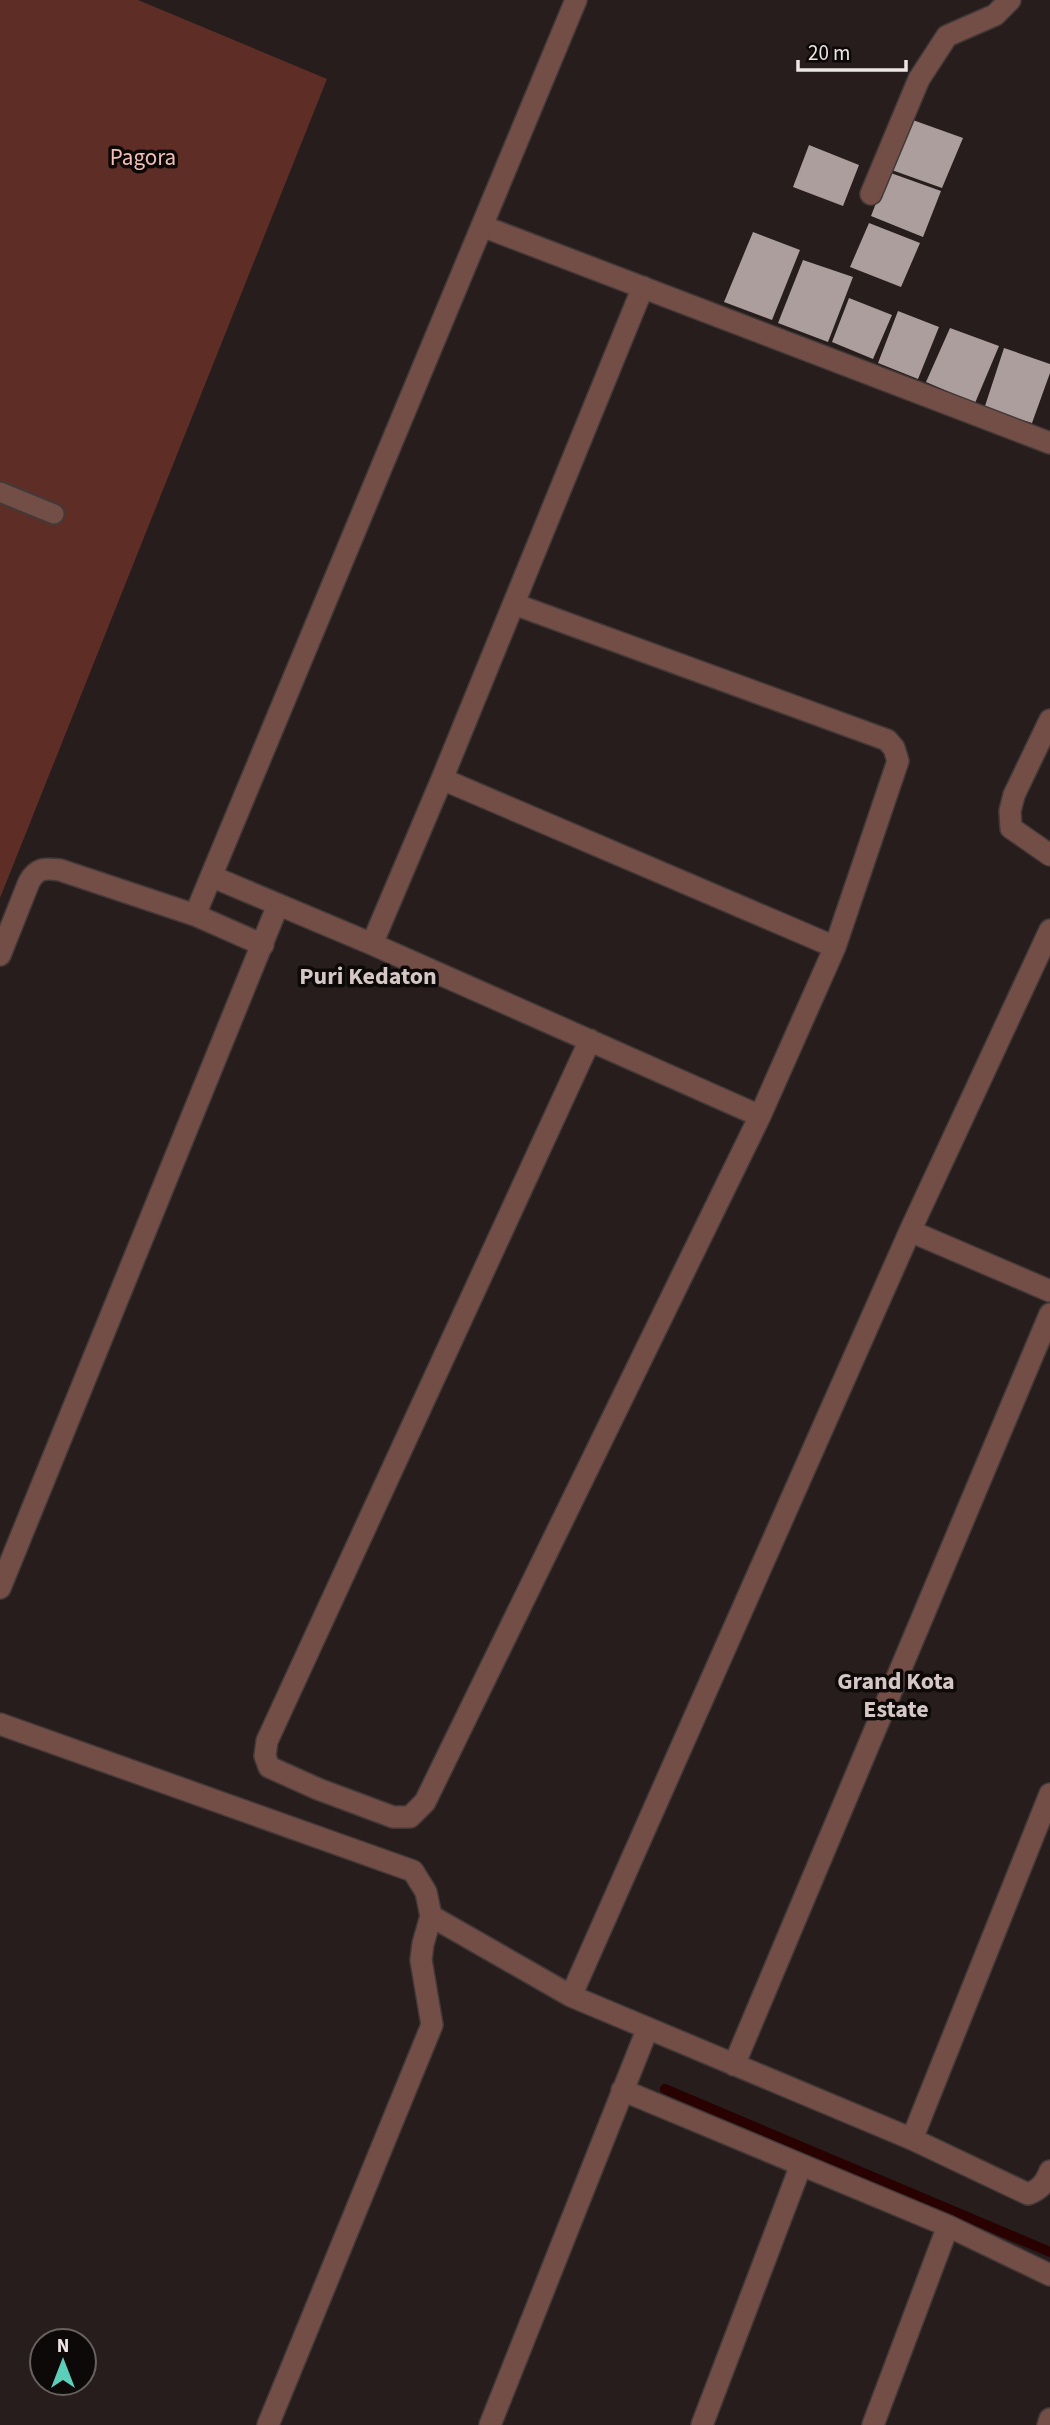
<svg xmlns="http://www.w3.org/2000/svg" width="1050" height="2425" viewBox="0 0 1050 2425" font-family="'Source Sans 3',sans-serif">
  <rect width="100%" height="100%" fill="#271d1c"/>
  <path fill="#5e2e26" d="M 0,0 L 138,0 L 327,79 L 0,898 Z"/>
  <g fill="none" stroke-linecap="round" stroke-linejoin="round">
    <path stroke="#280100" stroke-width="10" d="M 665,2089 L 1050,2252"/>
  </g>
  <path fill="#ab9e9c" d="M 910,119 L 963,138 L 942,188 L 889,169 Z
    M 809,145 L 859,165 L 843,206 L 793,187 Z
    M 888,172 L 941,191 L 923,237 L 871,216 Z
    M 869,223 L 920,243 L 901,287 L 850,267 Z
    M 753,232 L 800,250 L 772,320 L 724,302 Z
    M 803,260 L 853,277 L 828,342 L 778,323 Z
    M 849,298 L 892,315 L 873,359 L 832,342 Z
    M 898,311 L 939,327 L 918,379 L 878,363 Z
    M 950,328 L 999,346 L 975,403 L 926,382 Z
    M 1004,348 L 1050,364 L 1050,373 L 1032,423 L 984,409 Z"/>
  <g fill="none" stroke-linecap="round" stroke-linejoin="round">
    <defs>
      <path id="lane" d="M 0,492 L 54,514"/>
      <path id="street" d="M 871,194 L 919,79 L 947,36 L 995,15 L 1010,0
        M 482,226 L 1050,443
        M 514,604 L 887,740 L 894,748 L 898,761 L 835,947 L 760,1116 L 425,1802 L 410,1817 L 393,1817 L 318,1789 L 269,1767 L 265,1756 L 267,1741 L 590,1040
        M 1050,720 L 1014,795 L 1010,811 L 1011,828 L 1050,855
        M 442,779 L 835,947
        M 213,877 L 372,944 L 760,1116
        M 195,915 L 576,0
        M 372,944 L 442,779 L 643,287
        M 0,955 L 29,882 C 37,868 44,868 60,870 L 195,915 L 263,945
        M 910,1231 L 1050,1291
        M 0,1588 L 278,905
        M 0,1724 L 413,1871 L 426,1892 L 431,1916 L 571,1996 L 912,2139 L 1028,2194 C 1041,2189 1045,2183 1050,2171
        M 571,1996 L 910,1231 L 1050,930
        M 734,2065 L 1050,1314
        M 622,2090 L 948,2226 L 1050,2275
        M 912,2139 L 1050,1794
        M 268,2425 L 432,2025 L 421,1960 L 423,1944 L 431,1916
        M 490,2425 L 647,2030
        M 702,2425 L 801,2165
        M 873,2425 L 948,2226
        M 1048,2425 L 1050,2419"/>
    </defs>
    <use href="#lane" stroke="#433938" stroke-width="23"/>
    <use href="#street" stroke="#433938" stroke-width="24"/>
    <use href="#lane" stroke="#734e47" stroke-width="19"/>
    <use href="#street" stroke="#734e47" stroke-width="21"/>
  </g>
  <g text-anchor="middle" stroke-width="7" stroke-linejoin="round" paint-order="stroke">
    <g font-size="23" fill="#f0bfb6" stroke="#0d0908">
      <text x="143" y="165">Pagora</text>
    </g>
    <g font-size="24" font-weight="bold" fill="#d5c7c5" stroke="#0d0908">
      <text x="368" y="984">Puri Kedaton</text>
      <text x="896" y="1689">Grand Kota<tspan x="896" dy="28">Estate</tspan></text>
    </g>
  </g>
  <g transform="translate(63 2362)"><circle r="33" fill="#0d0908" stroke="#676160" stroke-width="2"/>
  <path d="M0-5L12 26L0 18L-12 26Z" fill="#5cceba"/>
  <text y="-10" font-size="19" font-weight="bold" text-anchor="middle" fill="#ede6e4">N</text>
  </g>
  <path d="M798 60v10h108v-10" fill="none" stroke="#ede6e4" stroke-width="3.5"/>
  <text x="808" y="60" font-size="21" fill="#ede6e4" stroke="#0d0908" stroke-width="5" paint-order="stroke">20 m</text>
</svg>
